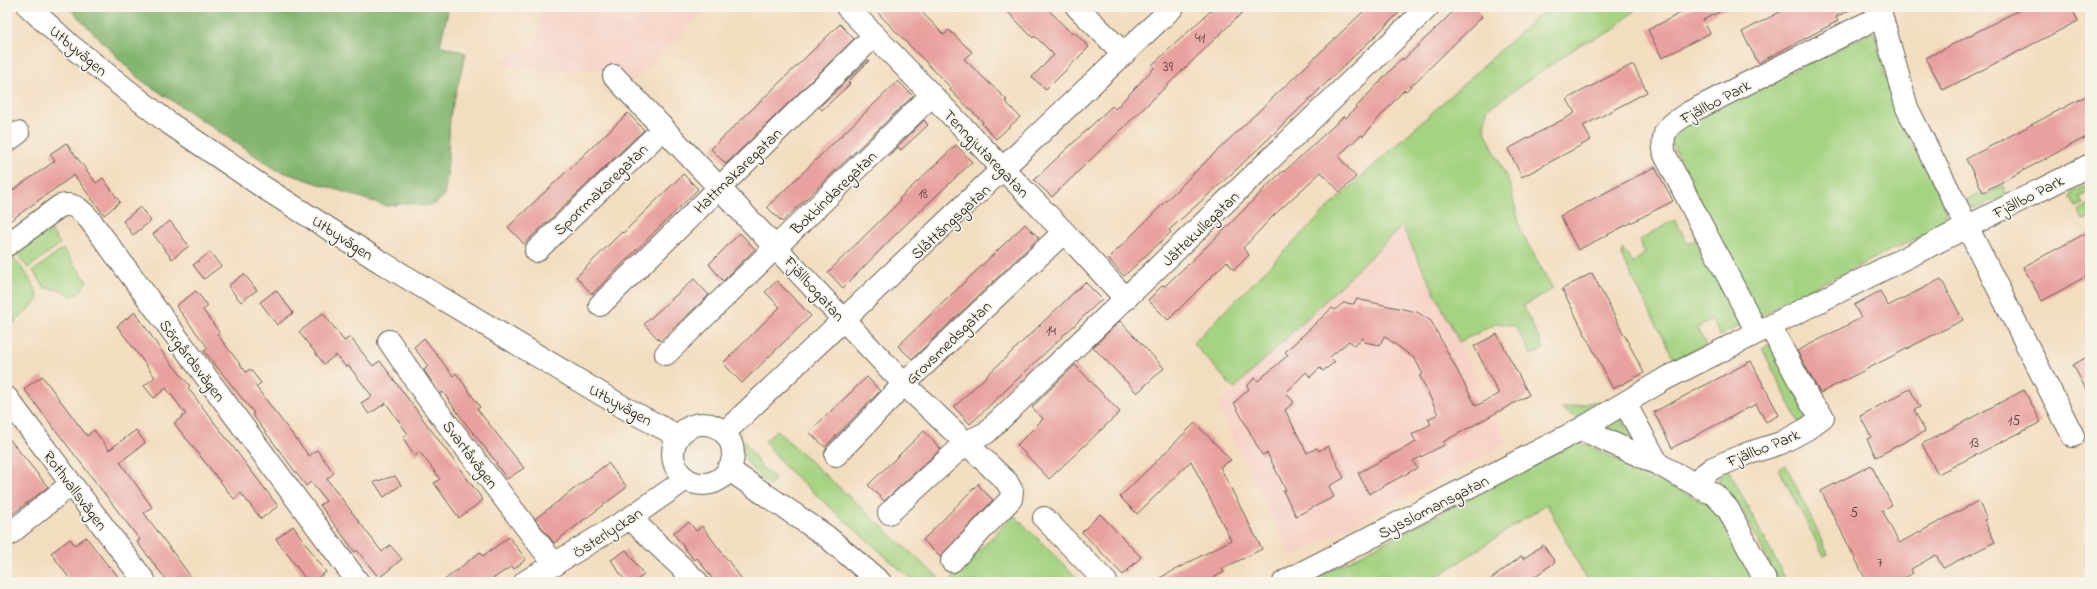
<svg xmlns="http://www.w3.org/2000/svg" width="2097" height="589" viewBox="0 0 2097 589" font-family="'Indie Flower',sans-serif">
  <rect width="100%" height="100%" fill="#f7f3e8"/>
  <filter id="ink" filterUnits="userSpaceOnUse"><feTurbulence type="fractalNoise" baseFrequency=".025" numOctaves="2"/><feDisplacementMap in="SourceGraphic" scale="8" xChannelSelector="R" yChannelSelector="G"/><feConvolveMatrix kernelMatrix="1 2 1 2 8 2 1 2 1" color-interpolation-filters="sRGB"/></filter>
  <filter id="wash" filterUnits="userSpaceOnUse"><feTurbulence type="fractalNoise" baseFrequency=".012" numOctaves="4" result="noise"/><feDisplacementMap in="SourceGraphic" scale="16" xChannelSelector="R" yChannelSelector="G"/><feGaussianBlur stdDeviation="0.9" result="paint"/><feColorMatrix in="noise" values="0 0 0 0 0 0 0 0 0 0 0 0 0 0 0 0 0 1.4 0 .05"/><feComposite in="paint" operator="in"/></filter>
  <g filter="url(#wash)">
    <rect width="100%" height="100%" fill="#f3ddc0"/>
    <path fill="#f7d1c6" d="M 542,7 L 704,7 L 706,9 L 701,16 L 631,83 L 615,68 L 545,72 L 504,65 L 501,63 L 515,52 L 535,47 Z
      M 1402,225 L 1508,443 L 1291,557 L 1217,405 Z"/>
    <path fill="#a4d381" stroke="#60784e" d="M 1548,7 L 1638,7 L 1612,31 L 1581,44 L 1487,109 L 1484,129 L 1510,185 L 1521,232 L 1553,289 L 1523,306 L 1544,349 L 1531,355 L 1516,326 L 1498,323 L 1459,342 L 1402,226 L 1234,389 L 1193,343 L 1338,198 Z
      M 1874,31 C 1881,60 1891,101 1903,128 C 1916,158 1941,186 1947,219 L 1940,227 L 1801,293 L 1767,313 L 1759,314 L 1753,311 L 1668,136 L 1672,130 Z
      M 2090,183 L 2090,193 L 2089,192 L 2079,197 L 2083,204 L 2076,207 L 2070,196 L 2073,192 Z
      M 2003,185 L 2005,195 L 1980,207 L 1972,208 L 1966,200 L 1981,192 L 1984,196 Z
      M 2090,203 L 2090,218 L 2083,220 L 2078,211 Z
      M 1675,220 L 1688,244 L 1697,239 L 1740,321 L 1739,326 L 1720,336 L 1712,320 L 1697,328 L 1706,345 L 1676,359 L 1672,355 L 1622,257 L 1623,249 L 1633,263 L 1645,253 L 1639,240 Z
      M 46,223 L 60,244 L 28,268 L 15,252 Z
      M 63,249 L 87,281 L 79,293 L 72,296 L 61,290 L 45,288 L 33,271 Z
      M 7,252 C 17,260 39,288 38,300 L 7,329 Z
      M 1773,342 L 1807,415 L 1806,418 L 1799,423 L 1762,348 Z
      M 1598,401 L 1600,403 L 1576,418 L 1561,409 Z
      M 1619,418 L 1621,418 L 1635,442 L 1607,431 L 1608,425 Z
      M 776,430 L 943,582 L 914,582 L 785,467 L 765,441 Z
      M 744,440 L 761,467 L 775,478 L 770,486 C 758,476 737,457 744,440 Z
      M 1579,441 L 1720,510 L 1757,582 L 1588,582 L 1547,504 L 1429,582 L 1308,582 Z
      M 1786,465 L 1828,554 L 1824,556 L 1779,469 Z
      M 1728,469 L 1787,582 L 1779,582 L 1742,509 L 1719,483 L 1719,477 Z
      M 1014,515 L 1081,582 L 948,582 Z"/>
    <path fill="#83b56f" stroke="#506846" d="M 68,7 L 449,7 L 440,45 L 466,53 L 450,116 L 447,178 L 444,196 L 436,204 L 423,206 L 409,203 L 386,206 L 277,170 L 138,78 Z"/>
    <g id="blocks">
      <path fill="#e9a19f" d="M 872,7 L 917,7 L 944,35 L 949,30 L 972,52 L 964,59 L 1007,100 L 1005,101 L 1020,117 L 996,139 L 982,124 L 983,122 L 950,90 L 951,88 Z
        M 1003,7 L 1046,7 L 1072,34 L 1074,32 L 1089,47 L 1046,90 L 1032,77 L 1054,55 L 1035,36 L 1033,38 Z
        M 1215,7 L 1248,7 L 1052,197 L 1034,180 L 1112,106 L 1115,109 L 1154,68 L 1152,65 Z
        M 1368,7 L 1405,7 L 1238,168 L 1169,230 L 1171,232 L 1124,276 L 1108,259 L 1196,171 Z
        M 1458,7 L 1473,7 L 1482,17 L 1406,91 L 1404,90 L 1363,136 L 1361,135 L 1338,156 L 1356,177 L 1340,192 L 1321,172 L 1272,217 L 1243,248 L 1249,255 L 1234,270 L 1227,261 L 1168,320 L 1148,300 L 1163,285 L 1165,286 L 1225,229 L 1268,185 L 1283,171 L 1284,172 L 1344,116 L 1346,118 L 1402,58 L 1403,60 Z
        M 1692,7 L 1729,7 L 1703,20 L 1710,33 L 1662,58 L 1648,30 Z
        M 1789,7 L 1855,7 L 1836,17 L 1838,21 L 1758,63 L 1742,32 Z
        M 2025,7 L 2071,7 L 2078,21 L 1943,90 L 1926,58 Z
        M 840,24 L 854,39 L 726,164 L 711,149 Z
        M 868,60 L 869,61 L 848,82 L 850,84 L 822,110 L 819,107 Z
        M 1633,64 L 1647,92 L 1583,126 L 1591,140 L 1522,177 L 1508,149 L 1575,113 L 1567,99 Z
        M 898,81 L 913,96 L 782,222 L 767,207 Z
        M 2090,94 L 2090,135 L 1983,192 L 1966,159 Z
        M 628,113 L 644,130 L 524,244 L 508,227 Z
        M 924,120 L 928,125 L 901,150 L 898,147 L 888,156 Z
        M 66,143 L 96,183 L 103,178 L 120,202 L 104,215 L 74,175 L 7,223 L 7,194 L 55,161 L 50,154 Z
        M 956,145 L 972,162 L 899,231 L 843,288 L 828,272 L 900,201 L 899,199 Z
        M 1655,167 L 1673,201 L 1578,250 L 1560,216 Z
        M 683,174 L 698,189 L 592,294 L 576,277 L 622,232 L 623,233 Z
        M 140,207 L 151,221 L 133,235 L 123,221 Z
        M 170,221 L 189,246 L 172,259 L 153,234 Z
        M 1025,224 L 1039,238 L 912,359 L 898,346 Z
        M 2090,231 L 2090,274 L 2042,301 L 2023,267 Z
        M 740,233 L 755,249 L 723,281 L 709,264 Z
        M 210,252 L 221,266 L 204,279 L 193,265 Z
        M 1592,273 L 1644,373 L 1613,389 L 1562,289 Z
        M 244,274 L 257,290 L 241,302 L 228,286 Z
        M 694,279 L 709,295 L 660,341 L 644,324 Z
        M 1941,279 L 1963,320 L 1820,393 L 1797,351 L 1861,318 L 1854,305 L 1880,291 L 1888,306 Z
        M 777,281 L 811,316 L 742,383 L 723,363 L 780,307 L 765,292 Z
        M 1085,282 L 1102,299 L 970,424 L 954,407 Z
        M 276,290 L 293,313 L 277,325 L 260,302 Z
        M 196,291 L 208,306 L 203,310 L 219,332 L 217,334 L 246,372 L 250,369 L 261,383 L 256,387 L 309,456 L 317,450 L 334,473 L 327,479 L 360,523 L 382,552 L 390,545 L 402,559 L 379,578 L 357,550 L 355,552 L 320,505 L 326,501 L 311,482 L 306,486 L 252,414 L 254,413 L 204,351 L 208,348 L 176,306 Z
        M 1356,299 L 1417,312 L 1431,321 L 1476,406 L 1499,394 L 1474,346 L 1497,334 L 1529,395 L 1443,442 L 1444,445 L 1413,461 L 1417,468 L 1369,494 L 1358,473 L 1416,442 L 1412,434 L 1431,424 L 1428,419 L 1438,414 L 1420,376 L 1423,374 L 1415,359 L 1384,336 L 1380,345 L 1364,342 L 1363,338 L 1354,345 L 1349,341 L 1330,357 L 1335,362 L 1323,371 L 1320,368 L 1310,377 L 1306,372 L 1286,393 L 1294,402 L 1285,410 L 1307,453 L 1317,448 L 1319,451 L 1328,446 L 1344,478 L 1329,486 L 1334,497 L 1296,516 L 1283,491 L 1286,490 L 1267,453 L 1262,455 L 1234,403 L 1249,389 L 1247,386 L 1255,378 L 1258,381 L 1288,355 L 1285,352 L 1332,308 L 1335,310 L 1343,303 L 1354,304 Z
        M 135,312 L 165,356 L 190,386 L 188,388 L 278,506 L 261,519 L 241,493 L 234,499 L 174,423 L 186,414 L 166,388 L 154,398 L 144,386 L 155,377 L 117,326 Z
        M 323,313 L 344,341 L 350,337 L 373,366 L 380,361 L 483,500 L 459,518 L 434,483 L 440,479 L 420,452 L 415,456 L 403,438 L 408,434 L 386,403 L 369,414 L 361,403 L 372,396 L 348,365 L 346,367 L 336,355 L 324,364 L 299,332 Z
        M 1120,321 L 1164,368 L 1137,393 L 1093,347 Z
        M 424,338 L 453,376 L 456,373 L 480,407 L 477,409 L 524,468 L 507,479 L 496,464 L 497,463 L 462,419 L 443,392 L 440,394 L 424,370 L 428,366 L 414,347 Z
        M 2090,355 L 2090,397 L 2073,365 Z
        M 1751,361 L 1779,415 L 1766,422 L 1756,404 L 1672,448 L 1654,412 Z
        M 1075,365 L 1120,412 L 1049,479 L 1017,445 L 1043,419 L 1032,407 Z
        M 42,376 L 87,436 L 94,430 L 109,450 L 136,430 L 145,443 L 120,462 L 152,507 L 144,513 L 191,577 L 184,582 L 168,582 L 137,542 L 140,540 L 24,389 Z
        M 867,377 L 880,391 L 825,447 L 809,432 Z
        M 1910,389 L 1920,407 L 1914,410 L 1925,431 L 1876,457 L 1867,439 L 1871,437 L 1860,416 Z
        M 2024,390 L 2041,422 L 1938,474 L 1922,444 Z
        M 1195,423 L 1231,460 L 1220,467 L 1262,549 L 1222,569 L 1224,572 L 1206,582 L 1152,582 L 1231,540 L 1191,461 L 1137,514 L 1120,497 Z
        M 924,431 L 941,449 L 884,501 L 868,485 Z
        M 7,436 L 48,487 L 7,518 Z
        M 608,463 L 627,487 L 554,543 L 535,519 Z
        M 1871,465 L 1892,505 L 1882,510 L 1899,543 L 1978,501 L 1987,519 L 1984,520 L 1995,542 L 1943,568 L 1936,555 L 1911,569 L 1913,573 L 1895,582 L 1867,582 L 1821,491 Z
        M 395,476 L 401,485 L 384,497 L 374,482 Z
        M 979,483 L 979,486 L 993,500 L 940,557 L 923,540 Z
        M 1100,514 L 1141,557 L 1123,575 L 1082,532 Z
        M 689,522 L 696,531 L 702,526 L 744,582 L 715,582 L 697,558 L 694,560 L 673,533 Z
        M 293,526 L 326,572 L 312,582 L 308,582 L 276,539 Z
        M 86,537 L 109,567 L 110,566 L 122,582 L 72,582 L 51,553 L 70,539 L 75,545 Z
        M 509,537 L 526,559 L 514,569 L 512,566 L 488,582 L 442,582 L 480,552 L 483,556 Z
        M 1543,545 L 1555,562 L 1527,582 L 1487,582 L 1522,556 L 1523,559 Z
        M 626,550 L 644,575 L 634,582 L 626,582 L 611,560 Z"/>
    </g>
  </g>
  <g filter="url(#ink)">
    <use href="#blocks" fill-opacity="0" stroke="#676055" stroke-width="1"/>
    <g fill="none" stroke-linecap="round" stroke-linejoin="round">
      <defs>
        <path id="minor" d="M 29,7 L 71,46 L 166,121 L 263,187 L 381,262 L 623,407 L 678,436
          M 847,7 L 1064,232 L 1126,299
          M 1077,7 L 1124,54
          M 1879,7 L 1907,108 L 2073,436
          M 614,76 L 904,384 L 1007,482 L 1012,491 L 1011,499 L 952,561
          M 7,141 L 18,133
          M 7,245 L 60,206 C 74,202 81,210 90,220 L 358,582
          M 536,251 L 664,128
          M 600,305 L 874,36
          M 1757,332 L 1665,155 C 1659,129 1670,125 1690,112 L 1881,16
          M 389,341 L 427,397 L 555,565
          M 666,354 L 931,96
          M 7,398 L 145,582
          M 1625,403 L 1658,464
          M673 454a30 30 0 1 1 60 0a30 30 0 1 1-60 0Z
          M 1581,429 L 1663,380 L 2090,165
          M 724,433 L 1173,7
          M 836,455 L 904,384 L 1064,232
          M 728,469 L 826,536 L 880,582
          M 1694,482 L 1713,468 L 1746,454 L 1781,443 L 1807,429 L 1823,417 L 1811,403 L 1770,326
          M 889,513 L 967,442 L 986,433 L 1428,7
          M 630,518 L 697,582
          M 1044,518 L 1106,582
          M 7,536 L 71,484
          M 525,582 L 630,518 L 686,479
          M 1284,582 L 1581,429 L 1658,464 L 1715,495 L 1728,509 L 1766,582"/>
      </defs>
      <use href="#minor" stroke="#676055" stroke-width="24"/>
      <use href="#minor" stroke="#fff" stroke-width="22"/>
    </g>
  </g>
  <g text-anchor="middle" stroke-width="3.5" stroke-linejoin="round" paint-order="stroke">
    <g font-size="14" fill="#4f3d3d">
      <text x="1200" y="42">41</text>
      <text x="1168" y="71">39</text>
      <text x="923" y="198">18</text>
      <text x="1051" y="335">14</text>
      <text x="2014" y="425">15</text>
      <text x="1974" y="447">13</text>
      <text x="1854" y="517">5</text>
      <text x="1880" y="567">7</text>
    </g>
    <g font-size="16" fill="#1c1c1c" stroke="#f7f3e8">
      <text transform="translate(79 50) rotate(40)" y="6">Utbyvägen</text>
      <text transform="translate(1715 101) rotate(-28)" y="6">Fjällbo Park</text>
      <text transform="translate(987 153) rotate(46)" y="6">Tenngjutaregatan</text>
      <text transform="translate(737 170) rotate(-44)" y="6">Hattmakaregatan</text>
      <text transform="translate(600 189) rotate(-44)" y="6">Sporrmakaregatan</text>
      <text transform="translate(833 192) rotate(-44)" y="6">Bokbindaregatan</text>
      <text transform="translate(2028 196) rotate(-27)" y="6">Fjällbo Park</text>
      <text transform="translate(950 221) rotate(-43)" y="6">Slåttängsgatan</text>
      <text transform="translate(1200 228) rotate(-44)" y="6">Jättekullegatan</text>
      <text transform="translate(343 237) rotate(33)" y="6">Utbyvägen</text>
      <text transform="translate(815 288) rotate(48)" y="6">Fjällbogatan</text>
      <text transform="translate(948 342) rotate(-44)" y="6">Grovsmedsgatan</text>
      <text transform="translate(193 360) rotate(53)" y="6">Sörgårdsvägen</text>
      <text transform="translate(621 404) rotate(29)" y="6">Utbyvägen</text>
      <text transform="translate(1763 447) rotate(-22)" y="6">Fjällbo Park</text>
      <text transform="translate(471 454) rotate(53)" y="6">Svartåvägen</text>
      <text transform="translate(76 490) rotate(53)" y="6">Rothvallsvägen</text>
      <text transform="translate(1433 506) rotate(-27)" y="6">Sysslomansgatan</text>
      <text transform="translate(607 532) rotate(-33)" y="6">Österlyckan</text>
    </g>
  </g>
  <rect width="2097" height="589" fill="none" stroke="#f7f3e8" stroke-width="24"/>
</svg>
